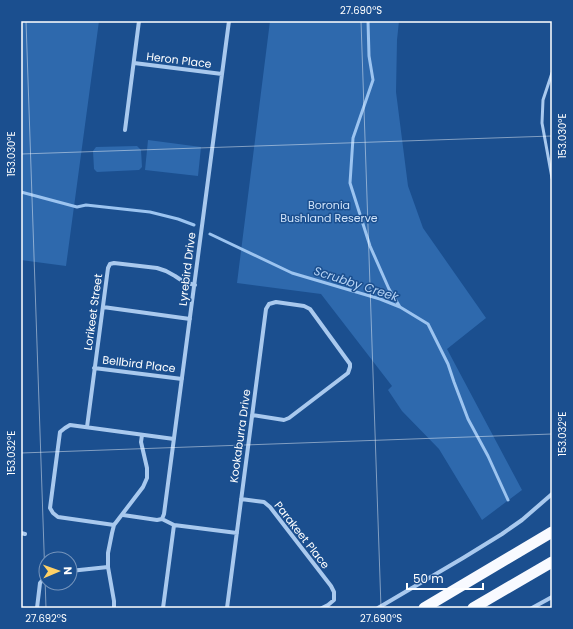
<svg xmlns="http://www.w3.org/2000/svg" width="573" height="629" viewBox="0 0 573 629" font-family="Poppins,sans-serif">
  <rect width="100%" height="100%" fill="#1b4f8f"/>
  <path fill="#2e69ad" d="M 21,21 L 99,21 L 66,266 L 21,260 Z
    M 270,21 L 399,21 L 397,40 L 396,92 L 408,186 L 423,228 L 486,318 L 447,349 L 522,490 L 482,520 L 439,449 L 402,411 L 388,390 L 392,386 L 321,294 L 237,283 Z
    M 148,140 L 201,147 L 198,176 L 145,170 Z
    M 137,146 L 141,150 L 142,167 L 139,170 L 97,172 L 94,169 L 93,151 L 96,147 Z"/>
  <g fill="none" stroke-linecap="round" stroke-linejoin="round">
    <path stroke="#9cc4f0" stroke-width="3" d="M 368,21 L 369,56 L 373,80 L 353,138 L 350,183 L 370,246 L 389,289 L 400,307
      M 21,192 L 77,207 L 86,205 L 150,212 L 178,219 L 194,225
      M 210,234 L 292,273 L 380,299 L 400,307 L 428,324 L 448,364 L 454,382 L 468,419 L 488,456 L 508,500"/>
    <path stroke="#a9c9ee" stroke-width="3" d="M 552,73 L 543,100 L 542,123 L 552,178"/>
    <path stroke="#a9c9ee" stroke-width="4" d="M 134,63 L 222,74
      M 125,130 L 139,21
      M 103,307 L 190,319
      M 94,368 L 182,379
      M 87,427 L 108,268 L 110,264 L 114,263 L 157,268 L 166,271 L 175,276 L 184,282 L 195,285
      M 241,499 L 264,502 L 270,507 L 331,586 L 334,592 L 334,600 L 328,605 L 322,608
      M 123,515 L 157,520 L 162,519 L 174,525 L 237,533
      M 162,519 L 164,514 L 229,21
      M 114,525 L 58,517 L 53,513 L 50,508 L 60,432 L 65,428 L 70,425 L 174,439
      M 21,533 L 25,534
      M 70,571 L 108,567
      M 37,608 L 40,583 L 46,576
      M 114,608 L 114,601 L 108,567 L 108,553 L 112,533 L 114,525 L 143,487 L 147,478 L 147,468 L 141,442 L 142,435
      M 163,608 L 174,525
      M 227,608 L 266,309 L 269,304 L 276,302 L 304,306 L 310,309 L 350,364 L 350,367 L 348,373 L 289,418 L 284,420 L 252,415
      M 378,608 L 463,558 L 502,534 L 522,520 L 552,494
      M 532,608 L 552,597"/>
    <path stroke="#f8faff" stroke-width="11" d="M 424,608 L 552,532
      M 473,608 L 552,562"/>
  </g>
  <path fill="none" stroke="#fff" stroke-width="1" stroke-opacity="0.45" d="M 26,21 L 46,608M 361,21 L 381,608M 21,154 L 552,136M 21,453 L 552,434"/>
  <g text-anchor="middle" stroke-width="3" stroke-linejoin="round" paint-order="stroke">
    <g font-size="11" fill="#fff" stroke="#1b4f8f">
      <text transform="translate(179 60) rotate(7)" y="4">Heron Place</text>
      <text transform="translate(187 269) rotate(-83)" y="4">Lyrebird Drive</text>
      <text transform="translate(93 312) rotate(-82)" y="4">Lorikeet Street</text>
      <text transform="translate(139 364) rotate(7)" y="4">Bellbird Place</text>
      <text transform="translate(240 436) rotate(-82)" y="4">Kookaburra Drive</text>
      <text transform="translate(302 535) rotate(52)" y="4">Parakeet Place</text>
    </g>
    <g font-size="11" fill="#cfe3fa" stroke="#1b4f8f">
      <text x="329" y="209">Boronia<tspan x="329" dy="13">Bushland Reserve</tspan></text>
    </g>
    <g font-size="12" font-style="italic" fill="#b5d3f5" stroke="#1b4f8f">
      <text transform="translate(356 284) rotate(18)" y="4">Scrubby Creek</text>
    </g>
  </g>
  <rect width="573" height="629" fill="none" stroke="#1b4f8f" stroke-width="44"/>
  <g transform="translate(58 571) rotate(88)"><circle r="19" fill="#1b4f8f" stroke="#7695bc"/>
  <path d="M0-3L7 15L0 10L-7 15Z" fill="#ffd166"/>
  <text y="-6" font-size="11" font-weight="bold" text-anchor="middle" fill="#ffffff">N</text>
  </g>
  <path d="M407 583v6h76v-6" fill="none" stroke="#ffffff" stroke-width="2"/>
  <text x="413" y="583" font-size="12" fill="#ffffff" stroke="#1b4f8f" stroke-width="3" paint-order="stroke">50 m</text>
  <rect x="22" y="22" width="529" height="585" fill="none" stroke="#fff" stroke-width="1.5"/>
  <g font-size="10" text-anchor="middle" fill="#fff">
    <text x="361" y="14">27.690°S</text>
    <text transform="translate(562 136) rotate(-90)" y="4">153.030°E</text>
    <text transform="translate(11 154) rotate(-90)" y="4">153.030°E</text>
    <text transform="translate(562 434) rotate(-90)" y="4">153.032°E</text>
    <text transform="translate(11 453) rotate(-90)" y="4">153.032°E</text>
    <text x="46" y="622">27.692°S</text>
    <text x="381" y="622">27.690°S</text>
  </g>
</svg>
